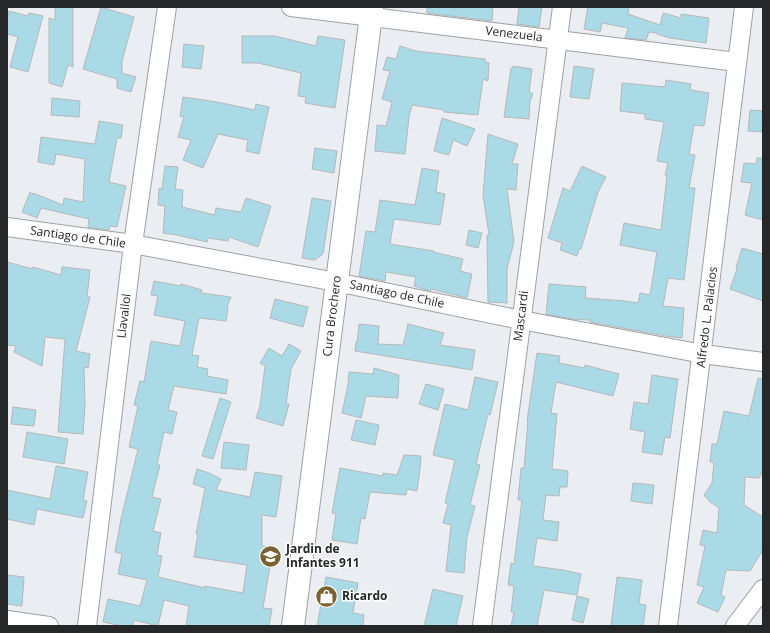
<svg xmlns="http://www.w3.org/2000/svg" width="770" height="633" viewBox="0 0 770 633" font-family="'Open Sans',sans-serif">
  <rect width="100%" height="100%" fill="#eaedf1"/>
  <path fill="#aadae6" stroke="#b5b9bb" d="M 55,7 L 73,7 L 73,67 L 68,65 L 62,87 L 49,83 L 49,18 L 55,20 Z
    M 101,7 L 134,17 L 122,61 L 122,73 L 136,77 L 131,92 L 117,88 L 117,79 L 83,69 Z
    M 427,7 L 493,7 L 492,21 L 427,13 Z
    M 519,7 L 542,7 L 539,27 L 517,24 Z
    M 588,7 L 629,7 L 628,14 L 660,25 L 663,13 L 681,18 L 681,14 L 709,18 L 706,43 L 670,38 L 657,34 L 657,33 L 649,32 L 646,40 L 625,38 L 628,28 L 602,23 L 600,32 L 584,29 Z
    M 9,11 L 28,16 L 29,13 L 43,16 L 28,72 L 10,67 L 18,37 L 7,34 L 7,20 Z
    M 242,36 L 275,36 L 316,46 L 318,36 L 345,40 L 335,108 L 305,103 L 306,97 L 298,96 L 301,73 L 258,63 L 242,63 Z
    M 184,44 L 204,46 L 201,69 L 182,67 Z
    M 400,46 L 416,51 L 485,59 L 485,62 L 489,63 L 488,81 L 483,79 L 478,115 L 444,112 L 444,110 L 412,105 L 409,117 L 405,154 L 375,151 L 377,125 L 386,126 L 392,102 L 382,99 L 390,71 L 383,70 L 387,57 L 396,59 Z
    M 513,66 L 532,69 L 529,92 L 533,94 L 530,101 L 529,119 L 504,117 L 511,68 L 513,68 Z
    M 574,66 L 594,69 L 589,99 L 570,97 Z
    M 666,80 L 691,84 L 690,90 L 709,93 L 704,126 L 694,125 L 689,154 L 695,155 L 689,188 L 695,188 L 684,280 L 668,278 L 663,306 L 684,308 L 682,338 L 666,336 L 590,322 L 590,320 L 571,319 L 546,314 L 549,284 L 586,287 L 585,298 L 625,301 L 638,303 L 640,293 L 650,295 L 657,252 L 620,245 L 624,223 L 661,230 L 667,175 L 665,175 L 668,163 L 657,161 L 664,122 L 645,119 L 645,114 L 620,111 L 622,83 L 665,87 Z
    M 183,97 L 217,102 L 255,110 L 256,104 L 269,107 L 259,154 L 246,151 L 248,140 L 218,134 L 203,168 L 183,160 L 191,140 L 178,137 L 184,117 L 180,116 Z
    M 52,98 L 80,101 L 79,117 L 51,115 Z
    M 750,110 L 763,111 L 762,132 L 748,131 Z
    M 442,118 L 475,129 L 467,146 L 453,140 L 449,155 L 434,151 Z
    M 99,121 L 123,125 L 121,138 L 117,138 L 109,182 L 126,186 L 117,227 L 110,226 L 109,230 L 88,227 L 89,219 L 41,208 L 37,218 L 22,212 L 30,192 L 33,195 L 33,193 L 63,205 L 64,198 L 83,202 L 85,159 L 56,154 L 54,165 L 38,162 L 41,137 L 95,144 Z
    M 488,134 L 518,144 L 512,164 L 518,164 L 516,190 L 507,189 L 514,242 L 507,269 L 507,303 L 488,302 L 487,235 L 489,235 L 483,195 Z
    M 315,148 L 337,151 L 334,173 L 312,169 Z
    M 757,158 L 763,158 L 763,220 L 745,215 L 752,183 L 741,182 L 744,163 L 756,164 Z
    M 165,166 L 178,167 L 175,189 L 183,190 L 182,207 L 215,215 L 216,208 L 241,212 L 246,198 L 271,206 L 258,247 L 229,237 L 228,241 L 208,238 L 207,242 L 177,235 L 163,233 L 165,206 L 158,205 L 159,188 L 162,189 Z
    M 582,166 L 606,177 L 598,192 L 581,249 L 579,249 L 577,256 L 560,250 L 562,243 L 548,238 L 563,188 L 570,191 Z
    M 422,168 L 439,171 L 436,192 L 445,194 L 440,225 L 394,219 L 390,244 L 434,251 L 433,252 L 463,259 L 460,271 L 472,274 L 467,298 L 431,289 L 430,291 L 414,286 L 416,277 L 386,272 L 385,281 L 359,276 L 366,231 L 375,232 L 380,200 L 415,205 Z
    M 312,198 L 331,201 L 323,254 L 315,260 L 302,258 Z
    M 469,230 L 482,233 L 478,248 L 466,245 Z
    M 742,248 L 763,254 L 763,301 L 730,289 L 737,269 L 736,268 Z
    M 7,262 L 33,269 L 33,267 L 61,275 L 62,267 L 90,270 L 87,297 L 90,297 L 76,351 L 90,354 L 88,368 L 84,367 L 85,405 L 83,434 L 58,432 L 65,339 L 45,337 L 42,366 L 14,352 L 16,346 L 7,345 Z
    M 154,281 L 181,286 L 181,284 L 202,290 L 201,293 L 231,297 L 227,307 L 228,308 L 226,321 L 199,318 L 192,355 L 199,356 L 197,367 L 208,369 L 207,376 L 228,380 L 226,394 L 174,386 L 168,410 L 177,412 L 172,434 L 164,432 L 157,465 L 160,465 L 152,497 L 161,499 L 153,531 L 161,533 L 157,555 L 162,556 L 158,577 L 205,588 L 205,586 L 243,593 L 247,565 L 194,557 L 198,534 L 196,534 L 205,488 L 193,484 L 197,469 L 209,473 L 221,479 L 216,490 L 250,497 L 255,472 L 282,476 L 276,517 L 262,515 L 262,546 L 273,548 L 263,608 L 272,609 L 269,626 L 186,626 L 189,606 L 164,600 L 158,626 L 134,620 L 133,626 L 122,626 L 103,622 L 108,599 L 140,606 L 147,580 L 118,574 L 122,554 L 115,552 L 121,519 L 138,449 L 129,447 L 138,406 L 134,405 L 140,381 L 144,382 L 151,341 L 180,346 L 185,321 L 154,315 L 158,296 L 151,295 Z
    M 275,299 L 308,307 L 303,327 L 270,318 Z
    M 359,324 L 379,326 L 378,344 L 403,345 L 408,324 L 444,333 L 440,345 L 475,350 L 472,370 L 355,351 L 356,342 L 357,342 Z
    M 289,344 L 301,351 L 291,369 L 286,404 L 289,404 L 283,426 L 256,418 L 260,406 L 265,366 L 260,363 L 269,348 L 282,356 Z
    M 537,353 L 560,356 L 559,363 L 585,368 L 585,365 L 619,374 L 613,396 L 556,382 L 551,413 L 557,414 L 552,469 L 568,471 L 567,487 L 560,487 L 559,496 L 546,495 L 543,520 L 559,522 L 557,541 L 537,538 L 533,566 L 563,570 L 581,574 L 577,595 L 544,590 L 537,626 L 511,626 L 514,612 L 511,612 L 514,586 L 508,585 L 511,563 L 514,564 L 522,500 L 518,500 L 521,468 L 524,468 L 528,421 L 527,421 Z
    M 374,368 L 399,375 L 398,398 L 366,396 L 361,418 L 342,413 L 348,385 L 349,372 L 373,374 Z
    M 652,375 L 678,379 L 670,438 L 665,437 L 662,455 L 642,452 L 645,432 L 630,429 L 634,402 L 648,404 Z
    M 475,377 L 498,382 L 490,415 L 488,414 L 476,464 L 480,465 L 470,505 L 475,506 L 467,537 L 464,573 L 446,571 L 451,525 L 443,523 L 448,504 L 445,503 L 455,460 L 433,455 L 445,404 L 468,410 Z
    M 758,378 L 763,379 L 763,471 L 759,478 L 745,477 L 744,505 L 763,517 L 763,550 L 750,571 L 726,570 L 721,595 L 725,597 L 718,612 L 697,603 L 704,587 L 697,585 L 705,546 L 700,545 L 703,530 L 717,533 L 719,508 L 710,502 L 704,495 L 712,483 L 714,462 L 710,462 L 712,444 L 717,444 L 724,411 L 749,416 Z
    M 426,384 L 444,389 L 438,410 L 419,404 Z
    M 220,398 L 231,402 L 213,459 L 202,456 Z
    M 13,407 L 36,410 L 34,426 L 11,424 Z
    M 356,420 L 379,425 L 375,445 L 351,440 Z
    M 27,432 L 68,439 L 64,464 L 23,457 Z
    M 224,442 L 249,445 L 246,470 L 221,468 Z
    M 404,455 L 421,456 L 420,469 L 417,491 L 407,489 L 406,495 L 370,492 L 365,519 L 361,518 L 357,544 L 332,540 L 336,514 L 332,513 L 340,468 L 383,476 L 383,473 L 397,475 Z
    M 56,466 L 88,472 L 83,500 L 87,501 L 83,518 L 37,509 L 34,525 L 7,519 L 7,490 L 50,499 Z
    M 633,483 L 654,485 L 652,504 L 631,501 Z
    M 7,575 L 24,577 L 22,606 L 7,604 Z
    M 326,577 L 358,583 L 353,613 L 364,615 L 363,626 L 317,626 Z
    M 617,577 L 642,580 L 639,604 L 646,605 L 643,626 L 611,626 Z
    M 433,589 L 463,596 L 456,626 L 424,626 Z
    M 577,596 L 589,599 L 583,623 L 572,620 Z"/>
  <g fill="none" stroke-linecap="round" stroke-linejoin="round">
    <defs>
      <path id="street" d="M 291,7 L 737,62
        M 7,227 L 133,244 L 336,282 L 521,320 L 703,354 L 763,362
        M 7,620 L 49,626
        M 87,626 L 133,244 L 167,7
        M 482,626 L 562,7
        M 668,626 L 744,7
        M 735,626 L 763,589"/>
      <path id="secondary" d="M 293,626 L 372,7"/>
    </defs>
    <use href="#street" stroke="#9ea1a4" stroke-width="20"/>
    <use href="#secondary" stroke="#9ea1a4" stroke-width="24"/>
    <use href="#street" stroke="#fff" stroke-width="18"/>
    <use href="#secondary" stroke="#fff" stroke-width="22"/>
  </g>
  <defs>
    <symbol id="school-disc" viewBox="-11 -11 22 22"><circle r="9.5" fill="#7c6233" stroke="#fff"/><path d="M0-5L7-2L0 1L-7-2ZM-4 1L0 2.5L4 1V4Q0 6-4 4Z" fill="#fff"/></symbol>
    <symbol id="shop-disc" viewBox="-11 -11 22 22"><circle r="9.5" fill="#7c6233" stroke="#fff"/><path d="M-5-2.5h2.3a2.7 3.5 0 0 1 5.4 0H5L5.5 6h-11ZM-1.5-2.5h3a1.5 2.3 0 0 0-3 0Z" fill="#fff"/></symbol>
  </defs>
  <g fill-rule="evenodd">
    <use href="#school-disc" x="258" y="544" width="25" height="25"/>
    <use href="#shop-disc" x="314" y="584" width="25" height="25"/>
  </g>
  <g text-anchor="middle" stroke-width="3" stroke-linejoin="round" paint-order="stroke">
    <g font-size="12" fill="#262729" stroke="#fff">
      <text transform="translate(514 34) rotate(7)" y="4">Venezuela</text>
      <text transform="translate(78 237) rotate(8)" y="4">Santiago de Chile</text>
      <text transform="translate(397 294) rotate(12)" y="4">Santiago de Chile</text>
      <text transform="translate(124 316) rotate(-83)" y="4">Llavallol</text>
      <text transform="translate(332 316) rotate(-83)" y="4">Cura Brochero</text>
      <text transform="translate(521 316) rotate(-83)" y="4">Mascardi</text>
      <text transform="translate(707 317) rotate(-83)" y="4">Alfredo L. Palacios</text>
    </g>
    <g font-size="12" font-weight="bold" fill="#262729" stroke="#fff" text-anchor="start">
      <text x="286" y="553">Jardin de<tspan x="286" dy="14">Infantes 911</tspan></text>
      <text x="342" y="600">Ricardo</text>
    </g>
  </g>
  <rect width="770" height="633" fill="none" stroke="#262729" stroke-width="16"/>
</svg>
